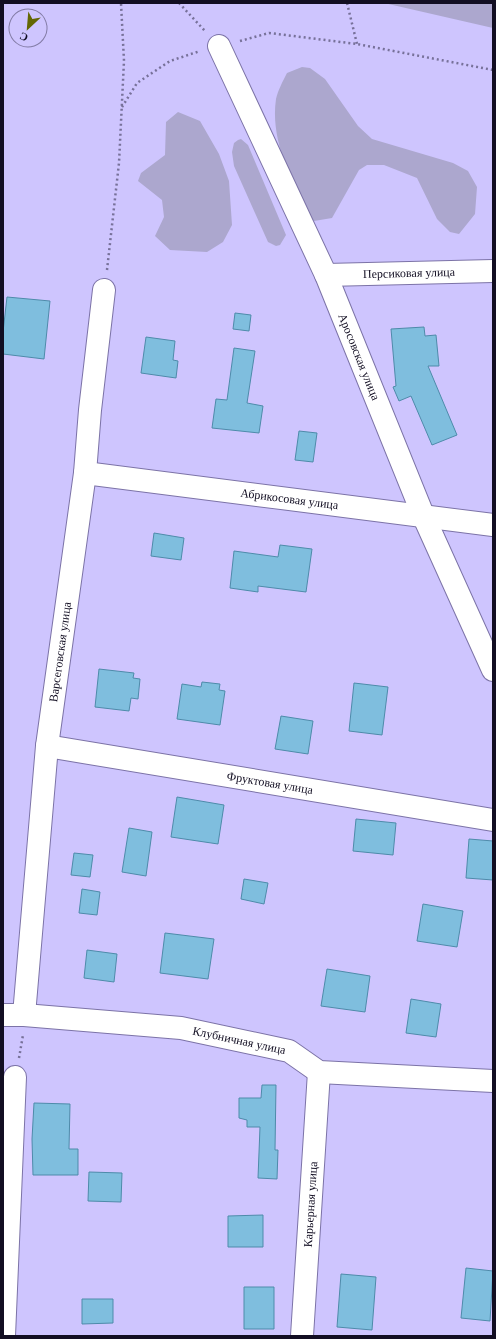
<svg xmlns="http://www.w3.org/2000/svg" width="496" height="1339" viewBox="0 0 496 1339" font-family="Georgia,serif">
  <rect width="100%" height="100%" fill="#cec5fe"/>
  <path fill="#aca7ce" d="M 384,3 L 493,3 L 493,28 Z
    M 302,67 L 310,68 L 325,79 L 358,126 L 372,139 L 453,163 L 468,171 L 477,187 L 475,214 L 459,234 L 450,232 L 437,219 L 417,178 L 384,165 L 367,165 L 359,170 L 332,218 L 314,221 L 308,215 C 291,179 270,140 276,99 C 278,90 283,81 287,73 Z
    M 178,112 L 200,121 L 219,154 L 229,181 L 232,225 L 223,242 L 207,252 L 170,250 L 155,236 L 164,217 L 162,200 L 138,181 L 141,173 L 165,155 L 166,122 Z
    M 241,139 L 248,145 L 286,235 L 280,245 L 276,246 L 268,242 L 234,166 L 232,152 L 234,143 L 238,140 Z"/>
  <path fill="#7fbede" stroke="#4e8baa" d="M 7,297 L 50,301 L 44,359 L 3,354 L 3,332 Z
    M 235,313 L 251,315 L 249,331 L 233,329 Z
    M 424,327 L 425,336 L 436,335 L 439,366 L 428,366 L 457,435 L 432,445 L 411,396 L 399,401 L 393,387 L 396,386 L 391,329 Z
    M 146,337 L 175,341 L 173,360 L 178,361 L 176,378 L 141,373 Z
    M 234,348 L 255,351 L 247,403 L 263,406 L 259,433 L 212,428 L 216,399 L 227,400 Z
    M 299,431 L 317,433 L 313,462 L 295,460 Z
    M 154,533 L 184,538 L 181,560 L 151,556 Z
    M 280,545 L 312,549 L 306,592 L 258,586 L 258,592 L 230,588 L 234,551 L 278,557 Z
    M 99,669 L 134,673 L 133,678 L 140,679 L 138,699 L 131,698 L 129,711 L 95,707 Z
    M 202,682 L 220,684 L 219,690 L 225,691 L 220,725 L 177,719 L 182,684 L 201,687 Z
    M 354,683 L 388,687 L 382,735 L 349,731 Z
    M 281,716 L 313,721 L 308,754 L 275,749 Z
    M 177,797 L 224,805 L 218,844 L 171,837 Z
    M 356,819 L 396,823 L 393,855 L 353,851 Z
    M 129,828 L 152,832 L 146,876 L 122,872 Z
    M 469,839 L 493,841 L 493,880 L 466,878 Z
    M 74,853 L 93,855 L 90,877 L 71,875 Z
    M 244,879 L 268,883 L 264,904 L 241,899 Z
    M 82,889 L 100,892 L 97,915 L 79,913 Z
    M 423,904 L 463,911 L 457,947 L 417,941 Z
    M 165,933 L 214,939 L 208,979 L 160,973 Z
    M 87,950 L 117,954 L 114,982 L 84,978 Z
    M 327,969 L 370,976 L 365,1012 L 321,1006 Z
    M 411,999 L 441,1004 L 436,1037 L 406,1033 Z
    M 262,1085 L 276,1085 L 275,1150 L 278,1150 L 277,1179 L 258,1178 L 260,1127 L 247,1127 L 247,1120 L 239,1118 L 239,1098 L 261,1098 Z
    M 34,1103 L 70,1104 L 69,1149 L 78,1149 L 78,1175 L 33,1175 L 32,1139 Z
    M 89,1172 L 122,1173 L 121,1202 L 88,1201 Z
    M 263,1215 L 263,1247 L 228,1247 L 228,1216 Z
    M 466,1268 L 493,1271 L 490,1321 L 461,1318 Z
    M 341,1274 L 376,1277 L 372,1330 L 337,1327 Z
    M 244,1287 L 274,1287 L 274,1329 L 244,1329 Z
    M 82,1299 L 113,1299 L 113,1323 L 82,1324 Z"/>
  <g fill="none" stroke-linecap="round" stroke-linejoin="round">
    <defs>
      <g id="street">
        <path id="s1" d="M 219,46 L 326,275 L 423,515 L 493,670"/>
        <path id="s2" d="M 326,275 L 493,271"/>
        <path id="s3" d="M 85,473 L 493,525"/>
        <path id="s4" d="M 47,746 L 493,820"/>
        <path id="s5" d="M 3,1015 L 24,1015 L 181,1028 L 289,1051 L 319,1072 L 493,1081"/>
        <path id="s6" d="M 24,1015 L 47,746 L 85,473 L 90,410 L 104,290"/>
        <path d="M 4,1336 L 15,1077"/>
        <path id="s7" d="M 302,1336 L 319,1072"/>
      </g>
    </defs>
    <use href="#street" stroke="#7c73a7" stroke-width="24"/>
    <path stroke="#777199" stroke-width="2.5" stroke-dasharray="2 3" stroke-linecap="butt" d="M 179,3 L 205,31
      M 347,3 L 357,44
      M 240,41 L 269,33 L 357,44 L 493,70
      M 122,107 L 137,83 L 170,61 L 200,51
      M 107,270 L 119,163 L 124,61 L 121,3
      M 19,1058 L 23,1035"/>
    <use href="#street" stroke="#fff" stroke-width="22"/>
  </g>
  <g text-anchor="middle" stroke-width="3" stroke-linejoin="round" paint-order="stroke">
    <g font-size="12" fill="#120e22" stroke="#cec5fe">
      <text dy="4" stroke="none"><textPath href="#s2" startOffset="83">Персиковая улица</textPath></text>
      <text dy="4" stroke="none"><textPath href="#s1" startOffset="341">Аросовская улица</textPath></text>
      <text dy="4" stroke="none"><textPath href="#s3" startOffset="206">Абрикосовая улица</textPath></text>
      <text dy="4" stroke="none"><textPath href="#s6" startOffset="365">Варсеговская улица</textPath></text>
      <text dy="4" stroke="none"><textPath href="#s4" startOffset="226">Фруктовая улица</textPath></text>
      <text dy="4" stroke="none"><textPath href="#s5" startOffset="238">Клубничная улица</textPath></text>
      <text dy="4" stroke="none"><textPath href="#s7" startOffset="132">Карьерная улица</textPath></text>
    </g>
  </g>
  <rect width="496" height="1339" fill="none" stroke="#120e22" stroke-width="8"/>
  <g transform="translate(28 28) rotate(206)"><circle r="19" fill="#cec5fe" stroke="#837ca6"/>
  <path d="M0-3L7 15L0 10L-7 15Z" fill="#646703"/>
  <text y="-6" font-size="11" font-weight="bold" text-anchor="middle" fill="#120e22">С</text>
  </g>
</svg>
